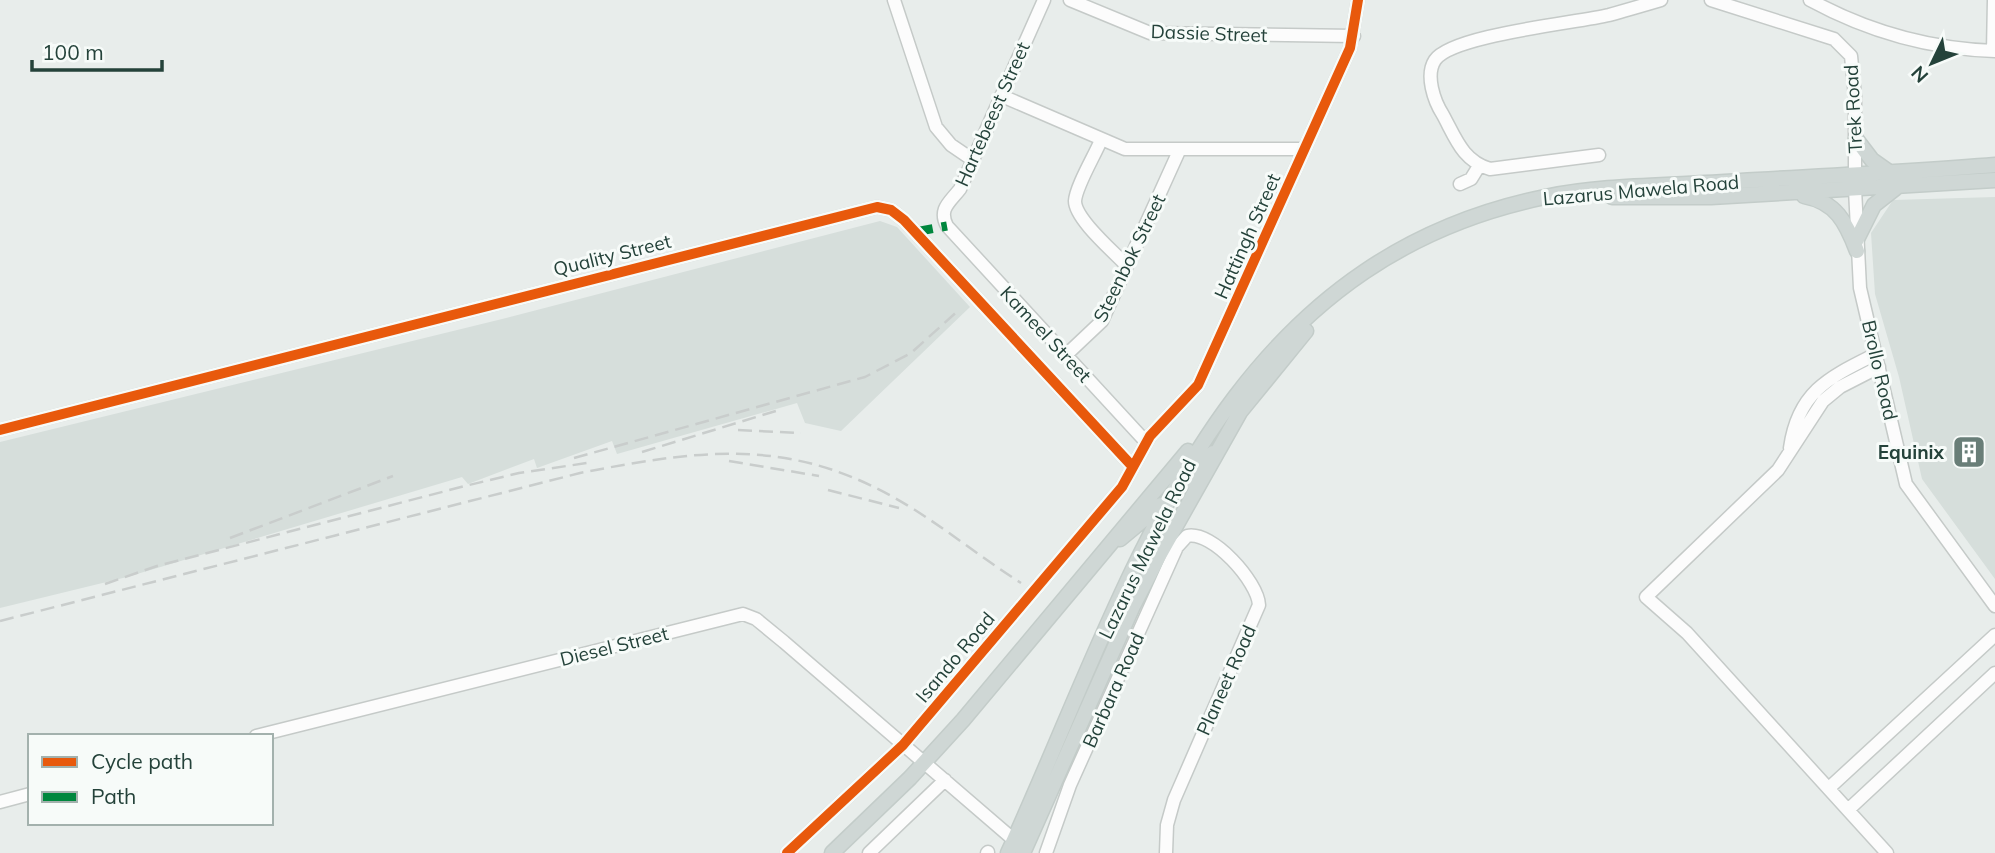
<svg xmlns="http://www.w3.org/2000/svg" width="1995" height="853" viewBox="0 0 1995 853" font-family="Mulish,sans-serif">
  <rect width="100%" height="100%" fill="#e8edeb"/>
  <path fill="#d6dedb" d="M 1995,197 L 1995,579 L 1922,479 L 1899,377 L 1875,294 L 1871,233 L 1893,200 Z
    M 880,221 L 897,227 L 970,307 L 841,431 L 805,423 L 797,403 L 617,454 L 612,441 L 537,468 L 534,459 L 468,484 L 462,477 L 127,577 L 0,608 L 0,442 L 498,320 Z"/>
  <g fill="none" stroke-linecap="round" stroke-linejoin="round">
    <defs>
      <path id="minor" d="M 894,0 L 936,127 L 951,145 L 973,160
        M 1044,0 L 960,189 C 950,202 938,209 947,226 L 1146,442
        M 1070,0 L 1150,33 L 1354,36
        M 1711,0 L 1834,39 L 1851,56 L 1855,96 L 1855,189 L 1860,288 L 1906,484 L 1995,606
        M 1810,0 C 1867,31 1930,49 1995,51
        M 1993,51 L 1994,0
        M 1002,96 L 1125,149 L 1304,149
        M 1101,140 C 1095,155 1076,186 1075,201 C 1075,219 1114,252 1127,266
        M 1599,155 L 1490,169 C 1463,161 1456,139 1443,115 C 1434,101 1425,75 1435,60 C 1452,35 1576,23 1609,15 C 1627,10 1644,5 1661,0
        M 1460,184 L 1471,179 L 1479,166
        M 1066,355 L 1102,321 L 1179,151
        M 1879,367 L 1840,387 L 1823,401 L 1778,470 L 1646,597 L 1687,633 L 1887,853
        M 0,430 L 877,207 L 891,210 L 904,220 L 1133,467
        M 1790,448 C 1798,391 1830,377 1876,354
        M 256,736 L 743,614 L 756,619 L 784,642 L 1014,840
        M 1829,788 L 1995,635
        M 0,802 L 30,794
        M 1849,809 L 1995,673
        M 787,853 L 903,745 L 1122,487 L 1150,436 L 1198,385 L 1350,48 L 1358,0
        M 869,853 L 945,780
        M 987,853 L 988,852
        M 1046,853 L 1070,785 L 1177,547 L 1187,536 C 1212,530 1258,582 1259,605 L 1174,800 L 1167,825 L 1166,853"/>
      <path id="major" d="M 1856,139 L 1872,160 L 1889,172
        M 1804,196 C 1836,202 1846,222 1857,251
        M 1612,197 L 1711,197 L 1995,180
        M 1856,241 L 1874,205 L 1897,187
        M 1181,486 L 1213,453
        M 1120,539 L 1161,505
        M 832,853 L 910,778 L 963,720 L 1188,451
        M 1008,853 C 1131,586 1213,265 1545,197 C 1598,186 1653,186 1706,183 C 1802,177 1899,173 1995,165
        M 1023,853 L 1133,606 L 1160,554 L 1240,412 L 1306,331"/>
    </defs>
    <use href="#minor" stroke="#c5cac8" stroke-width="15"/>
    <use href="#major" stroke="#c3ccc9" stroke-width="17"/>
    <use href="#minor" stroke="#fcfcfc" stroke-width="12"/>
    <use href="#major" stroke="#cfd7d5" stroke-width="14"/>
    <path stroke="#c9cdcc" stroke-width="2.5" stroke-dasharray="14 7" stroke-linecap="butt" d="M 738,430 L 801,433
      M 642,452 L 779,410
      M 574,458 L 865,377 L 911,353 L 960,309
      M 729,461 L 819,476
      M 828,490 L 899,508
      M 230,538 L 393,476
      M 105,584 L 157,566 L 465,486 L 519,473 L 587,463
      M 0,621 L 580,473 C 708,448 798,436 915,510 C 951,533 985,560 1021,583"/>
    <path stroke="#00873e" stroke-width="9" stroke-dasharray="18 9" stroke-linecap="butt" d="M 915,232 L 947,226"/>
    <defs>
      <path id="cycleway" d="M 0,430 L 877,207 L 891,210 L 904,220 L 1133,467
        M 787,853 L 903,745 L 1122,487 L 1150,436 L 1198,385 L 1350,48 L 1358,0"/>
    </defs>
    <use href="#cycleway" stroke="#f7fbf9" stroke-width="15"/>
    <use href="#cycleway" stroke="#e8590c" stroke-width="10"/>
  </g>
  <defs>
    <symbol id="building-square" viewBox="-11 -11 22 22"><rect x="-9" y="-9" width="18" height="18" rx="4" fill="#697e78" stroke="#f7fbf9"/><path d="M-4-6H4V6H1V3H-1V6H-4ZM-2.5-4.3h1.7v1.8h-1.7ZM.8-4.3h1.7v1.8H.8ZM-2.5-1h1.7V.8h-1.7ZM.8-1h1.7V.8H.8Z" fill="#fff"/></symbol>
  </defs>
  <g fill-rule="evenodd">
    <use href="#building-square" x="1950" y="433" width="38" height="38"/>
  </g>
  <g text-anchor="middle" stroke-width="6" stroke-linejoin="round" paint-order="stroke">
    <g font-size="19" fill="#24423a" stroke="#f7fbf9">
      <text transform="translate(1209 33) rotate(2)" y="7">Dassie Street</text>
      <text transform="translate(1853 109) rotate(-93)" y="7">Trek Road</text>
      <text transform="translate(992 114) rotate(-66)" y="7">Hartebeest Street</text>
      <text transform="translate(1641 190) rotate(-5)" y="7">Lazarus Mawela Road</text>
      <text transform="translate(1247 236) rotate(-66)" y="7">Hattingh Street</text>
      <text transform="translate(612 255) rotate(-14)" y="7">Quality Street</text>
      <text transform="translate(1129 258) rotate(-64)" y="7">Steenbok Street</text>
      <text transform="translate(1046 334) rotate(47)" y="7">Kameel Street</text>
      <text transform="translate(1880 370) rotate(77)" y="7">Brollo Road</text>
      <text transform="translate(1147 549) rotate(-64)" y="7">Lazarus Mawela Road</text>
      <text transform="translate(614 646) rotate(-14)" y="7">Diesel Street</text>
      <text transform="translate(955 657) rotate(-50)" y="7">Isando Road</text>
      <text transform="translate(1226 680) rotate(-66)" y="7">Planeet Road</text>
      <text transform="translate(1113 690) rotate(-66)" y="7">Barbara Road</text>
    </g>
    <g font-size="19" font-weight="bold" fill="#24423a" stroke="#f7fbf9" text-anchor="end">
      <text x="1944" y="459">Equinix</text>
    </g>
  </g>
  <rect x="28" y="734" width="245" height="91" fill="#f7fbf9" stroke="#a3b1ad" stroke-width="2"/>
  <rect x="42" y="757" width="35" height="10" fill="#e8590c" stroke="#a3b1ad" stroke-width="2"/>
  <text x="91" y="769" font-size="21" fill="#24423a">Cycle path</text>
  <rect x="42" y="792" width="35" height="10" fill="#00873e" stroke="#a3b1ad" stroke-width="2"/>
  <text x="91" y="804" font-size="21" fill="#24423a">Path</text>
  <g transform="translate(1932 63) rotate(227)" stroke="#f7fbf9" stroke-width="5" paint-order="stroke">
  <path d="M0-5L12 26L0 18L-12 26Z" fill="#24423a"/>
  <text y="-10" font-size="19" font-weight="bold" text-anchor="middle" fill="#24423a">N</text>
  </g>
  <path d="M32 60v10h130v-10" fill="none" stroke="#24423a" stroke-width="3.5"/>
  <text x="42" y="60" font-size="21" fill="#24423a" stroke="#f7fbf9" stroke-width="5" paint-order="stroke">100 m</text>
</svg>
